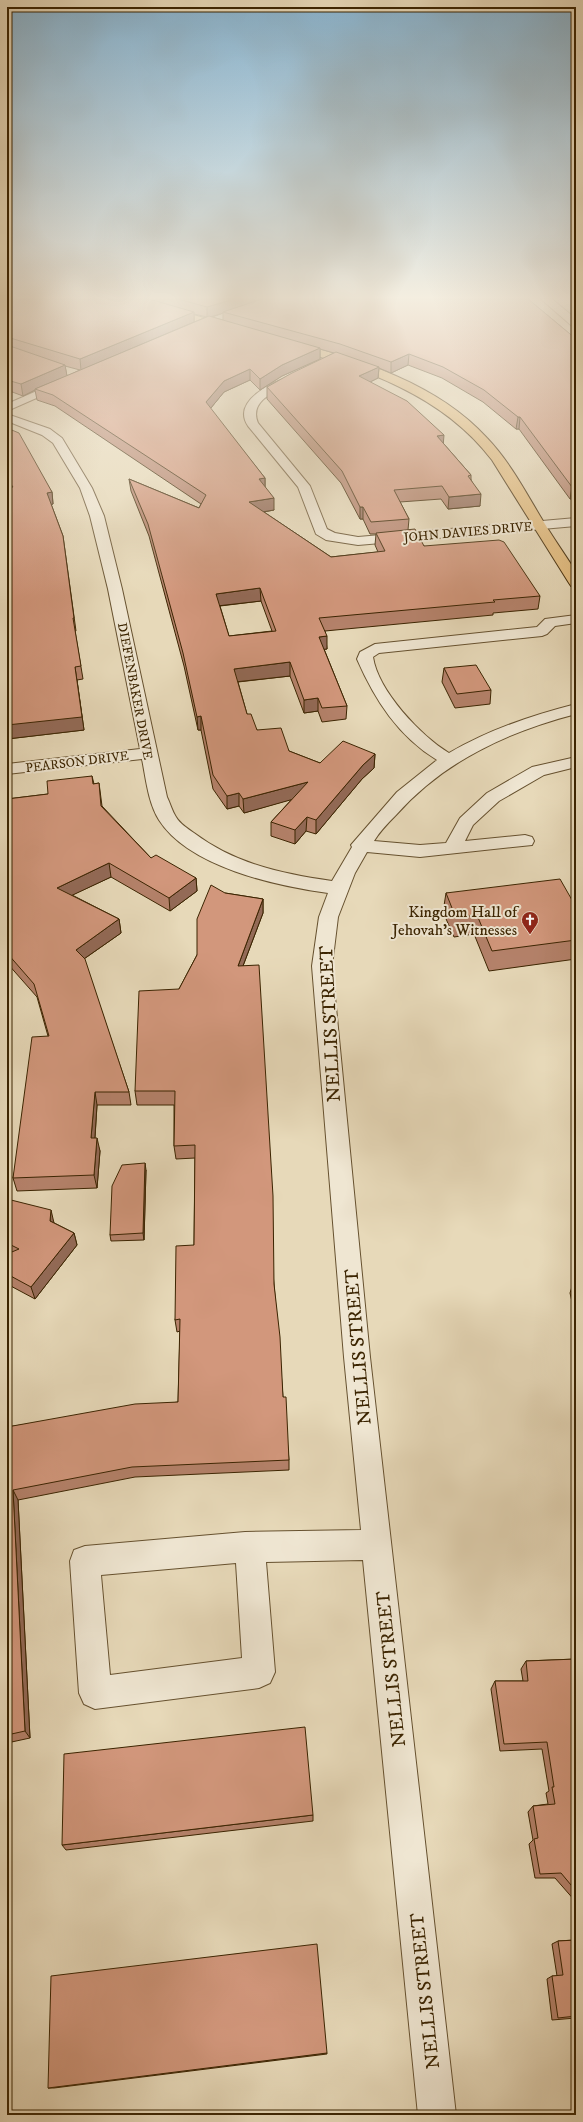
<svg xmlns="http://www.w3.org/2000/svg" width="583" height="2122" viewBox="0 0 583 2122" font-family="'IM FELL DW Pica',serif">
  <rect width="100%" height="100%" fill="#e7d9b9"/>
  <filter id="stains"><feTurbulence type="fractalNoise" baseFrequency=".005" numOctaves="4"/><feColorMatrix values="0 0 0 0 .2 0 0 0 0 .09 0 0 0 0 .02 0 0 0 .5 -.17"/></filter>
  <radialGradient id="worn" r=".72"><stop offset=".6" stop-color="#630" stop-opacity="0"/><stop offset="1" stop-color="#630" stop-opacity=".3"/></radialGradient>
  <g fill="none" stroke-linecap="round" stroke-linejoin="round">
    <defs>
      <path id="minor" d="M 272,299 L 300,299 L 295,302 L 261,307 L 194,331 L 186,331 L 185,329 L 186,327 L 256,302 Z
        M 541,299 L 552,299 L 576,319 L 576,327 L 572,326 Z
        M 293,376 L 299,379 L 297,381 C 279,390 248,399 258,423 L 310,486 L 327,529 L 335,533 L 358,537 L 576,518 L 576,526 L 358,545 L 326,540 L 316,534 L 298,487 L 248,426 C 231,401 273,381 293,376 Z
        M 62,380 L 66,381 L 68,383 L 66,385 L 7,411 L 7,404 Z
        M 7,414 L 50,429 L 62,438 L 92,488 L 104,516 L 122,589 L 167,797 C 170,803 172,811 176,817 C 180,824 187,828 194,833 C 235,864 283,874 332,881 L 352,847 L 351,845 L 397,792 L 437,760 C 398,736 375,700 357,659 L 360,652 L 375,644 L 537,627 L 545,619 L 576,615 L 576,623 L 555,626 L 547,634 L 542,636 L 379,653 L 373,657 C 378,691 421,736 449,753 C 491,729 530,716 576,704 L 576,714 C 507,732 444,761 396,815 C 388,823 380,831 374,841 L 420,845 L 446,843 L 460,818 L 487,793 L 532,767 L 576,757 L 576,767 L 544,775 L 499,801 L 473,825 L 465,841 L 525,835 L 532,837 L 534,841 L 532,845 L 420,857 L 367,852 L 355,873 L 338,917 L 332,966 L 370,1357 L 456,2115 L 418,2115 L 363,1560 L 266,1562 L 275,1672 L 270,1683 L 259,1688 L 95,1709 L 84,1704 L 79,1693 L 70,1561 L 74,1550 L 85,1546 L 245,1532 L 361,1530 L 344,1357 L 312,966 L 319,917 L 328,893 C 276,886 189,867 159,820 C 148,802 146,779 142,759 L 7,774 L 7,764 L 140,749 L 108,589 L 90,516 L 80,488 L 53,443 L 42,435 L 7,421 ZM 236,1563 L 242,1658 L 110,1675 L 101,1575 Z"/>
      <path id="major" d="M 119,299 L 136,299 L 233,326 L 234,328 L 229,331 L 225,330 Z
        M 291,342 C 360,359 438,384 487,438 C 509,461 524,489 540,516 C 551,535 564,553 576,572 L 576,587 L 571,586 L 569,583 L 492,460 C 442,394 364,369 287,347 L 286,345 Z"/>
    </defs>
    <use href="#minor" stroke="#66512f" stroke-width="2"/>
    <use href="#major" stroke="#3b2401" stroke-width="2"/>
    <use href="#minor" fill="#efe6d2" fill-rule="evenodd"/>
    <use href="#major" fill="#e4bc7c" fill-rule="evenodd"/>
  </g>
  <path fill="#b5826b" stroke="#3b2401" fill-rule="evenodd" d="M 7,299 L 528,299 L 576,339 L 576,498 L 570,499 L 519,429 L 516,429 L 483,402 L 442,378 L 408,365 L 391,373 L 379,368 L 378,378 L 370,382 L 443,443 L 471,475 L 471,479 L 480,506 L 448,509 L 441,499 L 400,502 L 409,519 L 408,530 L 424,546 L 540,596 L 538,609 L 493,613 L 493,615 L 325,631 L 327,649 L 324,649 L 347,706 L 346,719 L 322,722 L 318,711 L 304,713 L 290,676 L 238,682 L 247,714 L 257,730 L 289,751 L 320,763 L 375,754 L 374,768 L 362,779 L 316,834 L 306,831 L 295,844 L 271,836 L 271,822 L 292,799 L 244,813 L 239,806 L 227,809 L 213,789 L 201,730 L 198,730 L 184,666 L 149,536 L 131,491 L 129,479 L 199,508 L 201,504 L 55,406 L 37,400 L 35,390 L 23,396 L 7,390 ZM 223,313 L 223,320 L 211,317 ZM 194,314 L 207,317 L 194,322 ZM 320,349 L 334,353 L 267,387 L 267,399 L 341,483 L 360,519 L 363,519 L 370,534 L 376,534 L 375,545 L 378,552 L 331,557 L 264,512 L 274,510 L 265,487 L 265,478 L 210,409 L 224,392 L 250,380 L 260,390 L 282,376 L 320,359 ZM 65,366 L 80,370 L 67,376 ZM 261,601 L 272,631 L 229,636 L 220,606 Z
    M 7,428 L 52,492 L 53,504 L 51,504 L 63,536 L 76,631 L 75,631 L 83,679 L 77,680 L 84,730 L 7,739 Z
    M 444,668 L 491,690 L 490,704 L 455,708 L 442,682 Z
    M 92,776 L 94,784 L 99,783 L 102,806 L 151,858 L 196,878 L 197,891 L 170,911 L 111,877 L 72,895 L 119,919 L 121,933 L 84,959 L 129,1092 L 131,1105 L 97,1105 L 95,1138 L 100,1151 L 97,1188 L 17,1191 L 13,1178 L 48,1036 L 37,997 L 7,963 L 7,799 L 48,794 Z
    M 225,893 L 263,899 L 263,913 L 243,966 L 274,1284 L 283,1397 L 289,1460 L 289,1470 L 135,1477 L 18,1500 L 30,1738 L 7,1743 L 7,1427 L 178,1402 L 180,1331 L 177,1332 L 175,1320 L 194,1245 L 195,1158 L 176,1159 L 174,1146 L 174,1105 L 137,1105 L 135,1091 L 179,989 L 197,955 Z
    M 446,893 L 576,907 L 576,959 L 489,971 L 474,934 L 454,937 L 443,912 Z
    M 146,1170 L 144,1240 L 111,1241 L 110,1235 Z
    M 7,1199 L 74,1233 L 77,1245 L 35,1299 L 7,1284 L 7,1254 L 8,1254 L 7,1254 Z
    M 576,1262 L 576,1319 L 570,1293 L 575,1277 L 573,1270 Z
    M 576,1659 L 576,1902 L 555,1878 L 535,1878 L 529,1844 L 533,1840 L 528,1812 L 533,1806 L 548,1804 L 546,1793 L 549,1791 L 542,1749 L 500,1751 L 491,1689 L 495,1681 L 523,1681 L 521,1669 L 526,1661 Z
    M 313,1815 L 313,1821 L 66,1850 L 62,1845 Z
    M 576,1921 L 576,2018 L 552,2020 L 547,1979 L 552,1976 L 557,1976 L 552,1944 L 558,1941 L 574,1940 L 572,1924 Z
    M 327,2053 L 327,2054 L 54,2088 L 48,2088 Z"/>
  <path fill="#936a57" stroke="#3b2401" d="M 234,299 L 269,299 L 223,312 L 223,313 L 207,318 L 207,307 Z
    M 194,312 L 194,322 L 81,370 L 80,359 Z
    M 320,348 L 320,359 L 282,376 L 260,390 L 260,379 L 282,365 Z
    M 409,354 L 408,365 L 391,373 L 391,362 Z
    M 65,365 L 67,376 L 35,389 L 35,390 L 23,396 L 21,384 Z
    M 379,367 L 378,378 L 358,388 L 359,376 Z
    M 250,369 L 250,380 L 224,392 L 206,414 L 206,402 L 224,381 Z
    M 518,417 L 520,417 L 519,429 L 516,429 Z
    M 444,435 L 443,447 L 437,436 Z
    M 265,478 L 265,490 L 259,479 Z
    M 576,486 L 576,498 L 570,499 L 572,487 Z
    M 52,492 L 53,504 L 49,505 L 47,493 Z
    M 481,494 L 480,506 L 448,509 L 449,497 Z
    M 274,498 L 274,510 L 250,514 L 249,502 Z
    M 360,507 L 363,507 L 363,519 L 360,519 Z
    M 260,588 L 261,601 L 217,606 L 216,594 Z
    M 327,636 L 327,649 L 319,650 L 319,637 Z
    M 290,662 L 290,676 L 235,682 L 234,669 Z
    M 75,667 L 84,730 L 7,739 L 7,725 Z
    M 318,698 L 318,711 L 304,713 L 304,700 Z
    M 201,716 L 201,730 L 198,730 L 197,717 Z
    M 375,754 L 374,768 L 362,779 L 316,834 L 316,820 L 363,765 Z
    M 308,782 L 308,795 L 244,813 L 243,799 Z
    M 239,793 L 239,806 L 227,809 L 227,796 Z
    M 307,817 L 306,831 L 295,844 L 295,830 Z
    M 109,863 L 111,877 L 60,901 L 57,888 Z
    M 196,878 L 197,891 L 170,911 L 169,898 Z
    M 263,899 L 263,913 L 238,979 L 238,966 Z
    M 119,919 L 121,933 L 78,963 L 76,950 Z
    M 95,1092 L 97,1105 L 94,1151 L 91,1138 Z
    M 97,1138 L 100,1151 L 97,1188 L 94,1175 Z
    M 145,1163 L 146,1170 L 144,1240 L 143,1233 Z
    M 51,1210 L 54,1223 L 50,1221 Z
    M 74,1233 L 77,1245 L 35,1299 L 31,1287 Z
    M 13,1490 L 18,1500 L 30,1738 L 25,1731 Z"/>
  <path fill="#d2977c" stroke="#3b2401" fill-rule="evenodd" d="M 7,299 L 149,299 L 194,312 L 80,359 L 7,337 Z
    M 178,299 L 234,299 L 207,307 Z
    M 262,299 L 528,299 L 576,339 L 576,486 L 572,487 L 520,417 L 518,417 L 484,390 L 443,367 L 409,354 L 391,362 L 340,344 L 223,312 Z
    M 209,316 L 320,348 L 282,365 L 260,379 L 250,369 L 224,381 L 206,402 L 265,478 L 259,479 L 274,498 L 249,502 L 331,557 L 385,551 L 376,533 L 415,529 L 424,546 L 499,540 L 504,542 L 540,596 L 493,600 L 495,602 L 319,618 L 327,636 L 319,637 L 347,706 L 322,708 L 318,698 L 304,700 L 290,662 L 234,669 L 247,714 L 251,714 L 257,730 L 281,728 L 289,751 L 320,763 L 343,741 L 375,754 L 363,765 L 316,820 L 307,817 L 295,830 L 271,822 L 308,782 L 243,799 L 239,793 L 227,796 L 213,775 L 201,716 L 197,717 L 183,653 L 148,524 L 129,479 L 199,508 L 206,495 L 53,395 L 35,389 ZM 260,588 L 276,631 L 229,636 L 216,594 Z
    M 7,345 L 65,365 L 21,384 L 7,380 Z
    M 336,352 L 379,367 L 359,376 L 407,401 L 444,435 L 437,436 L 471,475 L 468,476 L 481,494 L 449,497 L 442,486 L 394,490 L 409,519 L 371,522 L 363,507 L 360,507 L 342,471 L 267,387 L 292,373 Z
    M 7,428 L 19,433 L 52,492 L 47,493 L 63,536 L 74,618 L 73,618 L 81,666 L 75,667 L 82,717 L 7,725 L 7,488 L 13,487 L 7,479 Z
    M 476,665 L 491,690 L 457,694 L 444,668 Z
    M 92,776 L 93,784 L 99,783 L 101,806 L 151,858 L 156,855 L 196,878 L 169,898 L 109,863 L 57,888 L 119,919 L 76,950 L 85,959 L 129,1092 L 95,1092 L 91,1138 L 97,1138 L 94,1175 L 13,1178 L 32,1037 L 49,1036 L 34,984 L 7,953 L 7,799 L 48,794 L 47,781 Z
    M 560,879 L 576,907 L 576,940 L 492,951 L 477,915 L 456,918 L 446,893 Z
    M 211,885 L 225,893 L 263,899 L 238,966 L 259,965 L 273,1196 L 274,1284 L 280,1337 L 283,1397 L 286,1397 L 289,1460 L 132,1467 L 13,1490 L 25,1731 L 7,1735 L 7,1427 L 135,1404 L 178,1402 L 180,1319 L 175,1320 L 176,1246 L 194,1245 L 195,1145 L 174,1146 L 175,1091 L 135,1091 L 139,991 L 179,989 L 197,955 L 197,919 Z
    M 145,1163 L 143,1233 L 110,1235 L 112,1186 L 122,1165 Z
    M 7,1199 L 51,1210 L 50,1221 L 74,1233 L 31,1287 L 7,1274 L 7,1254 L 19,1249 L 7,1243 Z
    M 576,1659 L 576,1891 L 561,1873 L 540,1874 L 534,1839 L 538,1838 L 533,1806 L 555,1804 L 552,1787 L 554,1787 L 547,1742 L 504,1744 L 495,1681 L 528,1681 L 526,1661 Z
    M 305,1727 L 313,1815 L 62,1845 L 64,1754 Z
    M 576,1940 L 576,2016 L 558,2018 L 552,1976 L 563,1975 L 558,1941 Z
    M 317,1944 L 327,2053 L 48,2088 L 51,1976 Z"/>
  <linearGradient id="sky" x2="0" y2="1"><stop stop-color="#88b6d4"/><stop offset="0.5" stop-color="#f4eee0"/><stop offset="1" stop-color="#f4eee0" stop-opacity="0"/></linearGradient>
  <rect width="583" height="596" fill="url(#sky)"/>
  <defs>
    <symbol id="church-pin" viewBox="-11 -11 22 30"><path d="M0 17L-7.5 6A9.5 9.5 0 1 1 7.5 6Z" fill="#8f2418" stroke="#efe6d2"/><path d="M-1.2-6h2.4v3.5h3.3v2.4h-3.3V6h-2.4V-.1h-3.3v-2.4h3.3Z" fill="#fff"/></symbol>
  </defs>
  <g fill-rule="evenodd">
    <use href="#church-pin" x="520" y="910" width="20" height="27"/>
  </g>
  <g text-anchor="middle" stroke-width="4" stroke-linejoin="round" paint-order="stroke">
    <g font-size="13" fill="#3b2401" stroke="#efe6d2">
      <text transform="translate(468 531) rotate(-5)" y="5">JOHN DAVIES DRIVE</text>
      <text transform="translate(136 691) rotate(79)" y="5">DIEFENBAKER DRIVE</text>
      <text transform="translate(77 761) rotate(-7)" y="5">PEARSON DRIVE</text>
    </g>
    <g font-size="16" fill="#3b2401" stroke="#efe6d2" text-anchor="end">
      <text x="517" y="917">Kingdom Hall of<tspan x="517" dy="18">Jehovah's Witnesses</tspan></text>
    </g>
    <g font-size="19" fill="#3b2401" stroke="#efe6d2">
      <text transform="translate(329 1024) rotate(-93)" y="7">NELLIS STREET</text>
      <text transform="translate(357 1347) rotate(-95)" y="7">NELLIS STREET</text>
      <text transform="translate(390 1669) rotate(-96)" y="7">NELLIS STREET</text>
      <text transform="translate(424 1991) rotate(-96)" y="7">NELLIS STREET</text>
    </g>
  </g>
  <rect width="583" height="2122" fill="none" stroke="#e7d9b9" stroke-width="24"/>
  <rect x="8" y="8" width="567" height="2106" fill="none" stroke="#3b2401" stroke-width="2"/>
  <rect x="12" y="12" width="559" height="2098" fill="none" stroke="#3b2401"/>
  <rect width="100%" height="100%" filter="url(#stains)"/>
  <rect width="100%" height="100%" fill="url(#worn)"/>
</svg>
